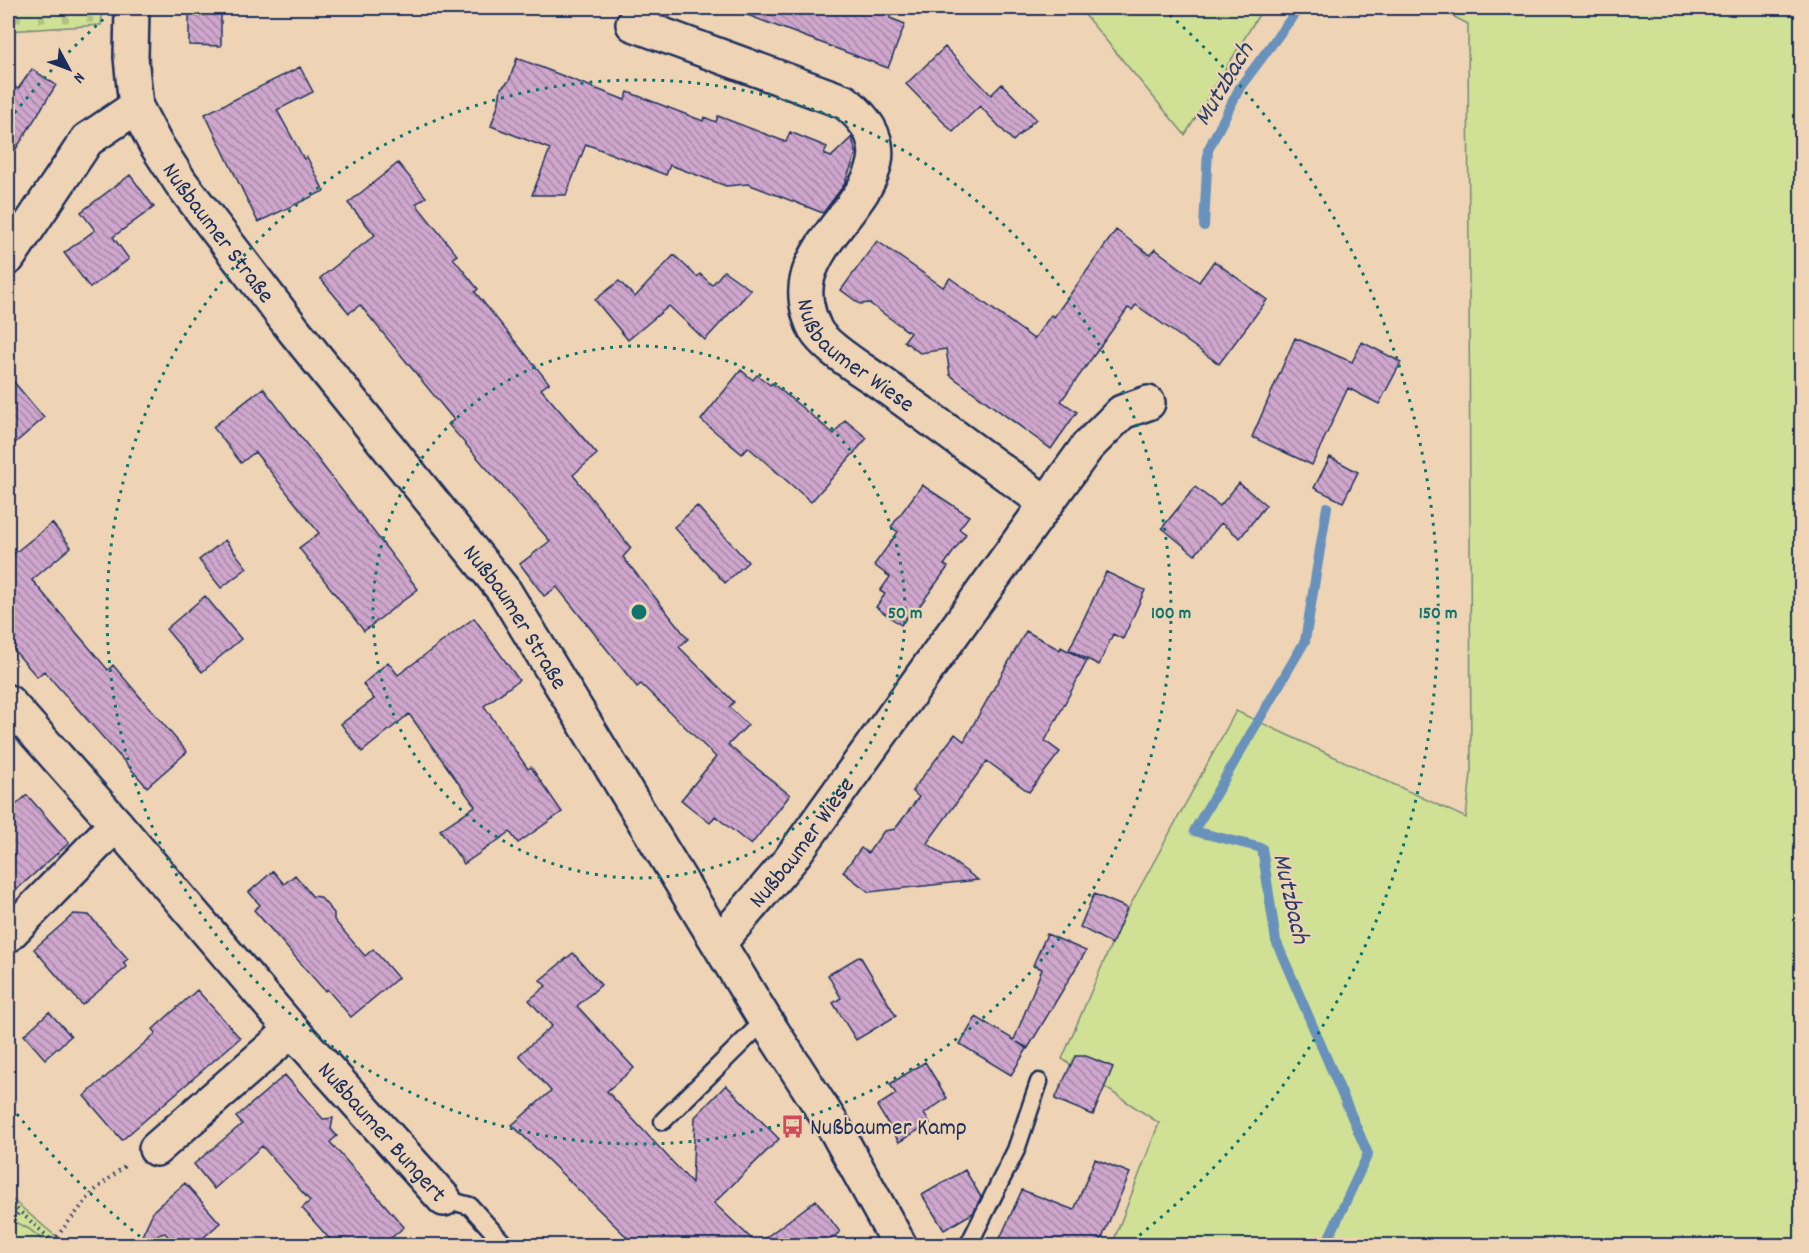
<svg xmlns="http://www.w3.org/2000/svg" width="1809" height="1253" viewBox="0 0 1809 1253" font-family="Dekko,sans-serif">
  <defs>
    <pattern id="cemetery-stones" width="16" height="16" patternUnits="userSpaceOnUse" patternTransform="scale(1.5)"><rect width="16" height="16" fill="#d0e094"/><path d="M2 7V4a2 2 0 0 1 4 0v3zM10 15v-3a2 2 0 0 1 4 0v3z" fill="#b2c082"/></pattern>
    <pattern id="park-tufts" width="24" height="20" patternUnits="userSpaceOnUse" patternTransform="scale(1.5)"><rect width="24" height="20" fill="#d0e094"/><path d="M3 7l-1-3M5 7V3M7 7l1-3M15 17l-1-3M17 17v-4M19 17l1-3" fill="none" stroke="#b2c082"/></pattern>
    <pattern id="building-back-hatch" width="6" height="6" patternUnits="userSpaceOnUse" patternTransform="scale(1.5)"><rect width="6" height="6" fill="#cfa6cc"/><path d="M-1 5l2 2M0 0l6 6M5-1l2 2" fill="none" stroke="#a788a9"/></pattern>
  </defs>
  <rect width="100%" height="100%" fill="#eed4b5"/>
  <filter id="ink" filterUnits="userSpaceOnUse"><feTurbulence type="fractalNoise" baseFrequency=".0167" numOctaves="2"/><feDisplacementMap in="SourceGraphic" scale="12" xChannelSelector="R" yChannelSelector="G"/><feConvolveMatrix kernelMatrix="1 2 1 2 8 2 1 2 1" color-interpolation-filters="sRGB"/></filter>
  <g filter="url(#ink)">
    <path fill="#d0e094" stroke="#768879" stroke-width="1.5" d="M 1079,8 L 1263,8 L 1185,135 Z
      M 1437,8 L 1801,8 L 1801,1245 L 1112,1245 L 1159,1123 L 1062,1059 L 1120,924 L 1236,711 L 1466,818 L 1471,773 L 1468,24 Z
      M 8,1196 L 66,1245 L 8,1245 Z"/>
    <path fill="url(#cemetery-stones)" stroke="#768879" stroke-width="1.5" d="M 8,8 L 103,8 L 101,25 L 8,31 Z"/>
    <path fill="url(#park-tufts)" stroke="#768879" stroke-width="1.5" d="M 17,1223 L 29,1229 L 49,1245 L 8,1245 L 8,1227 Z"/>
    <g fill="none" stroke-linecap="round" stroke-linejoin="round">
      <path stroke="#6891bc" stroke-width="10" d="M 1204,226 L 1208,150 L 1240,87 L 1299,8
        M 1325,1246 L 1368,1154 L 1276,941 L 1262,848 L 1194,831 L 1305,641 L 1327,507"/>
    </g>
    <path fill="url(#building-back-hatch)" stroke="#1b2f5e" stroke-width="1.5" d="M 189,8 L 221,8 L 221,46 L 189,45 Z
      M 734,8 L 893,8 L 890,18 L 905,24 L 888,68 L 734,10 Z
      M 945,47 L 991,95 L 1002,84 L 1036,119 L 1013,141 L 980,106 L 953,132 L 906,84 Z
      M 517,58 L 625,100 L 628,92 L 703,121 L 704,117 L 716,122 L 718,116 L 786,142 L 790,132 L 827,147 L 824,154 L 831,157 L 852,137 L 856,154 L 844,185 L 823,213 L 748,184 L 726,186 L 670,165 L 666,175 L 586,144 L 566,195 L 532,195 L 550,149 L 491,126 L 499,102 L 501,88 L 509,81 Z
      M 300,67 L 313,92 L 277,110 L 304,159 L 307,157 L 324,191 L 258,222 L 205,114 Z
      M 32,69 L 56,85 L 8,162 L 8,82 L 18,89 Z
      M 398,163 L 426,197 L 416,204 L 457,255 L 453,258 L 478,289 L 475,292 L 549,383 L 541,389 L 597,454 L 573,475 L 631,548 L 623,557 L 688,639 L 679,647 L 734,702 L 729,707 L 748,725 L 728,745 L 790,795 L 751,845 L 715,816 L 710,823 L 681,800 L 716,757 L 641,684 L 637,687 L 557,587 L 544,596 L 520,564 L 550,541 L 448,424 L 454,420 L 360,305 L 349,313 L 320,278 L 375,235 L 348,203 Z
      M 130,175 L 154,207 L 113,237 L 129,259 L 90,288 L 64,253 L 95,230 L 81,212 Z
      M 1116,230 L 1150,255 L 1155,249 L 1199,282 L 1214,261 L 1267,300 L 1219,364 L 1136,305 L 1132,310 L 1128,308 L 1061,401 L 1077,412 L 1051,449 L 950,375 L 946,349 L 920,353 L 904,341 L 910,333 L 869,303 L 860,304 L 841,290 L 877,241 L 943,287 L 950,278 L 1034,339 L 1051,315 L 1054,317 Z
      M 674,255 L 697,277 L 700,274 L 712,285 L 724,271 L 751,290 L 705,340 L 669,306 L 628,340 L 595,300 L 619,281 L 635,297 Z
      M 1295,338 L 1352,362 L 1362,342 L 1401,362 L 1379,404 L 1348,388 L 1312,465 L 1252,437 Z
      M 741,370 L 753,380 L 757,375 L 770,385 L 772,383 L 834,434 L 845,420 L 867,438 L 811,502 L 748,447 L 742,454 L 701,420 Z
      M 8,375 L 44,418 L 8,449 Z
      M 263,388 L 418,589 L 364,631 L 299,548 L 319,533 L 255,452 L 241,463 L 213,427 Z
      M 1330,457 L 1358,472 L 1343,502 L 1314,488 Z
      M 1239,483 L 1266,505 L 1240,538 L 1221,523 L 1195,555 L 1162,528 L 1195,487 L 1220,506 Z
      M 922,485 L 969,516 L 959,529 L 966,534 L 944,565 L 948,567 L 913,615 L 910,613 L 901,625 L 876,607 L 885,594 L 880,591 L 890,577 L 874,565 L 898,532 L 891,527 Z
      M 697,506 L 748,562 L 725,583 L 674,527 Z
      M 52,523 L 71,547 L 32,580 L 108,670 L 113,665 L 187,752 L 147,787 L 44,671 L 37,677 L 8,643 L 8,552 L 11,556 Z
      M 225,540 L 247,568 L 221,588 L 199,560 Z
      M 1106,572 L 1145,590 L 1123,639 L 1113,634 L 1099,665 L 1069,650 Z
      M 205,596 L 241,639 L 202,672 L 166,629 Z
      M 474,618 L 519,680 L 484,706 L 528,769 L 531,767 L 562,812 L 518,843 L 510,832 L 464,864 L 440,830 L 475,806 L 409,714 L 362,752 L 341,724 L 374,699 L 363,684 L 388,662 L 398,675 Z
      M 1026,631 L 1060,650 L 1061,647 L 1087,661 L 1045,741 L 1060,752 L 1029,792 L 987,761 L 927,843 L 978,880 L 869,892 L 843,872 L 861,848 L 868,853 L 884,831 L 895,829 L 919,797 L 912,791 L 955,734 L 964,741 Z
      M 27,795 L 69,843 L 8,897 L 8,812 Z
      M 273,871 L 284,884 L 295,875 L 312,896 L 320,897 L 334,913 L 334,920 L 365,956 L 373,949 L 398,978 L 351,1017 L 327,989 L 325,991 L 254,910 L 260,905 L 249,892 Z
      M 1094,894 L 1127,908 L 1112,944 L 1080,927 Z
      M 74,914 L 89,915 L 128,959 L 123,963 L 127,967 L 82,1005 L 34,949 Z
      M 1047,934 L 1086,951 L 1028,1048 L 1017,1042 L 1027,1049 L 1011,1075 L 960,1044 L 976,1017 L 1014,1040 L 1042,969 L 1033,965 Z
      M 573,953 L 601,985 L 577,1006 L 634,1068 L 607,1091 L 692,1183 L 695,1117 L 726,1085 L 779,1139 L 714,1203 L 757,1244 L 816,1200 L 840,1232 L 822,1245 L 635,1245 L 512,1125 L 551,1091 L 519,1055 L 552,1026 L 529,1000 L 546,986 L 540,980 Z
      M 860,956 L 896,1016 L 856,1040 L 833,1003 L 841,998 L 828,975 Z
      M 197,990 L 240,1038 L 122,1140 L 84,1096 L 156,1033 L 153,1029 Z
      M 49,1012 L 71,1036 L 45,1059 L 24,1035 Z
      M 1075,1056 L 1086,1056 L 1113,1067 L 1093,1115 L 1055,1099 Z
      M 925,1062 L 947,1098 L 924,1114 L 930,1123 L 899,1142 L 877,1106 L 896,1094 L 890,1084 Z
      M 285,1075 L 323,1119 L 333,1118 L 331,1129 L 337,1136 L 330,1142 L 404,1227 L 383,1245 L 335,1245 L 302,1208 L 310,1201 L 262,1146 L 214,1189 L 194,1164 L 242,1124 L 236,1117 Z
      M 1095,1159 L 1130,1173 L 1099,1245 L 997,1245 L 1022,1190 L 1074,1210 Z
      M 965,1170 L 981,1197 L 973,1213 L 944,1230 L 922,1195 Z
      M 185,1183 L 220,1223 L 195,1245 L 176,1245 L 165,1233 L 140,1240 L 154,1210 Z"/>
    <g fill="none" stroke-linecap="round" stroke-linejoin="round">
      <defs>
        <path id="lane" d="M 663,1121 L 765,1020
          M 444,1199 L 470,1206 L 506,1246
          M 968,1246 L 1016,1150 L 1039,1082"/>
        <g id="street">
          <path id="s1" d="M 132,8 L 131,57 L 136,107 L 155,143 L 181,183 L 293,329 L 505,592 L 765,1020 L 837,1132 L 900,1246"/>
          <path id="s2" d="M 633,24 L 845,102 C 925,166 826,214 808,276 C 803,293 807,313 815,329 C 823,346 864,371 881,383 C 936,423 991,463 1046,503"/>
          <path d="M 8,258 L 87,140 L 136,107"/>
          <path id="s3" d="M 8,702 L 116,824 L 292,1030 L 444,1199"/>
          <path d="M 8,935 L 116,824"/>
          <path id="s4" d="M 719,943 L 790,860 L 1087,447 L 1122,412 L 1148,403"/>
          <path d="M 156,1149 L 292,1030"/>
        </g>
      </defs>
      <use href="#lane" stroke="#1b2f5e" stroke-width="21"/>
      <use href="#street" stroke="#1b2f5e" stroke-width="38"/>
      <path stroke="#1b2f5e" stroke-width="4" stroke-dasharray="1.5 4.5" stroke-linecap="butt" d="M 8,1201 L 58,1246
        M 8,1223 L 20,1212
        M 53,1241 L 94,1191 L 127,1164"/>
      <use href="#lane" stroke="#eed4b5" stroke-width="16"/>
      <use href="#street" stroke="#eed4b5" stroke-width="33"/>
    </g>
  </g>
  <g fill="none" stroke="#0f766e" stroke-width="3" stroke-dasharray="3 6">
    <circle cx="639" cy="612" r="266"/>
    <circle cx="639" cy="612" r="532"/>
    <path d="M147 1242A799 799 0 0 1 9 1104M9 120A799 799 0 0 1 115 9M1163 9A799 799 0 0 1 1131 1242"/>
  </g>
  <defs>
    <symbol id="bus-bare" viewBox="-9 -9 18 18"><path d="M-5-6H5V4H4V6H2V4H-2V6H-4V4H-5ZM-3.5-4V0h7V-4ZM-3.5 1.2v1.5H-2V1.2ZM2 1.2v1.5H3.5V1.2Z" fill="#d1495b" stroke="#eed4b5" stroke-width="2.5" paint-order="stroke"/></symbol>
  </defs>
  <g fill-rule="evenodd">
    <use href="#bus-bare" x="776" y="1110" width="33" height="33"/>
  </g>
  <g text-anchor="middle" stroke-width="4.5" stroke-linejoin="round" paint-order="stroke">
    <g font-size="24" fill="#1b2f5e" stroke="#eed4b5">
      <text dy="8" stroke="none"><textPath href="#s1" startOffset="250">Nußbaumer Straße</textPath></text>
      <text dy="8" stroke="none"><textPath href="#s2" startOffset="531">Nußbaumer Wiese</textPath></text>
      <text dy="8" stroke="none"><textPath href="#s1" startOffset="736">Nußbaumer Straße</textPath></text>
      <text dy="8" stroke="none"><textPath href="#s4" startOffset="130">Nußbaumer Wiese</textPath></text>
      <text dy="8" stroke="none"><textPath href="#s3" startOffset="570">Nußbaumer Bungert</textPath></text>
    </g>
    <g font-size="24" fill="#1b2f5e" stroke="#eed4b5" text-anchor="start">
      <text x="810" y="1134">Nußbaumer Kamp</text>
    </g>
    <g font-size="26" font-style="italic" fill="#283f6e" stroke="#eed4b5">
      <text transform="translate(1222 83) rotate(-59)" y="9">Mutzbach</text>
      <text transform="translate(1293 898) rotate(77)" y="9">Mutzbach</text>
    </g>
  </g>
  <circle cx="639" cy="612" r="9" fill="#0f766e" stroke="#eed4b5" stroke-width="3"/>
  <g font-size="18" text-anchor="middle" font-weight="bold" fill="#0f766e" stroke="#eed4b5" stroke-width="4.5" stroke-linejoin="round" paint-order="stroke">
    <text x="905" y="618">50 m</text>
    <text x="1171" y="618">100 m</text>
    <text x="1438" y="618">150 m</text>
  </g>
  <rect width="1809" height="1253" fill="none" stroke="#eed4b5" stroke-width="30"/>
  <rect x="15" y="15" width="1779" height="1223" fill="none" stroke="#1b2f5e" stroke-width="2" filter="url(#ink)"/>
  <g transform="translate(69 69) rotate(131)" stroke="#eed4b5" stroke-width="4.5" paint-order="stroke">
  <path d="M0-4.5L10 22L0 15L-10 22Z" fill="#1b2f5e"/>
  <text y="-9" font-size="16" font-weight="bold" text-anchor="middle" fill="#1b2f5e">N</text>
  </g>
</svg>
